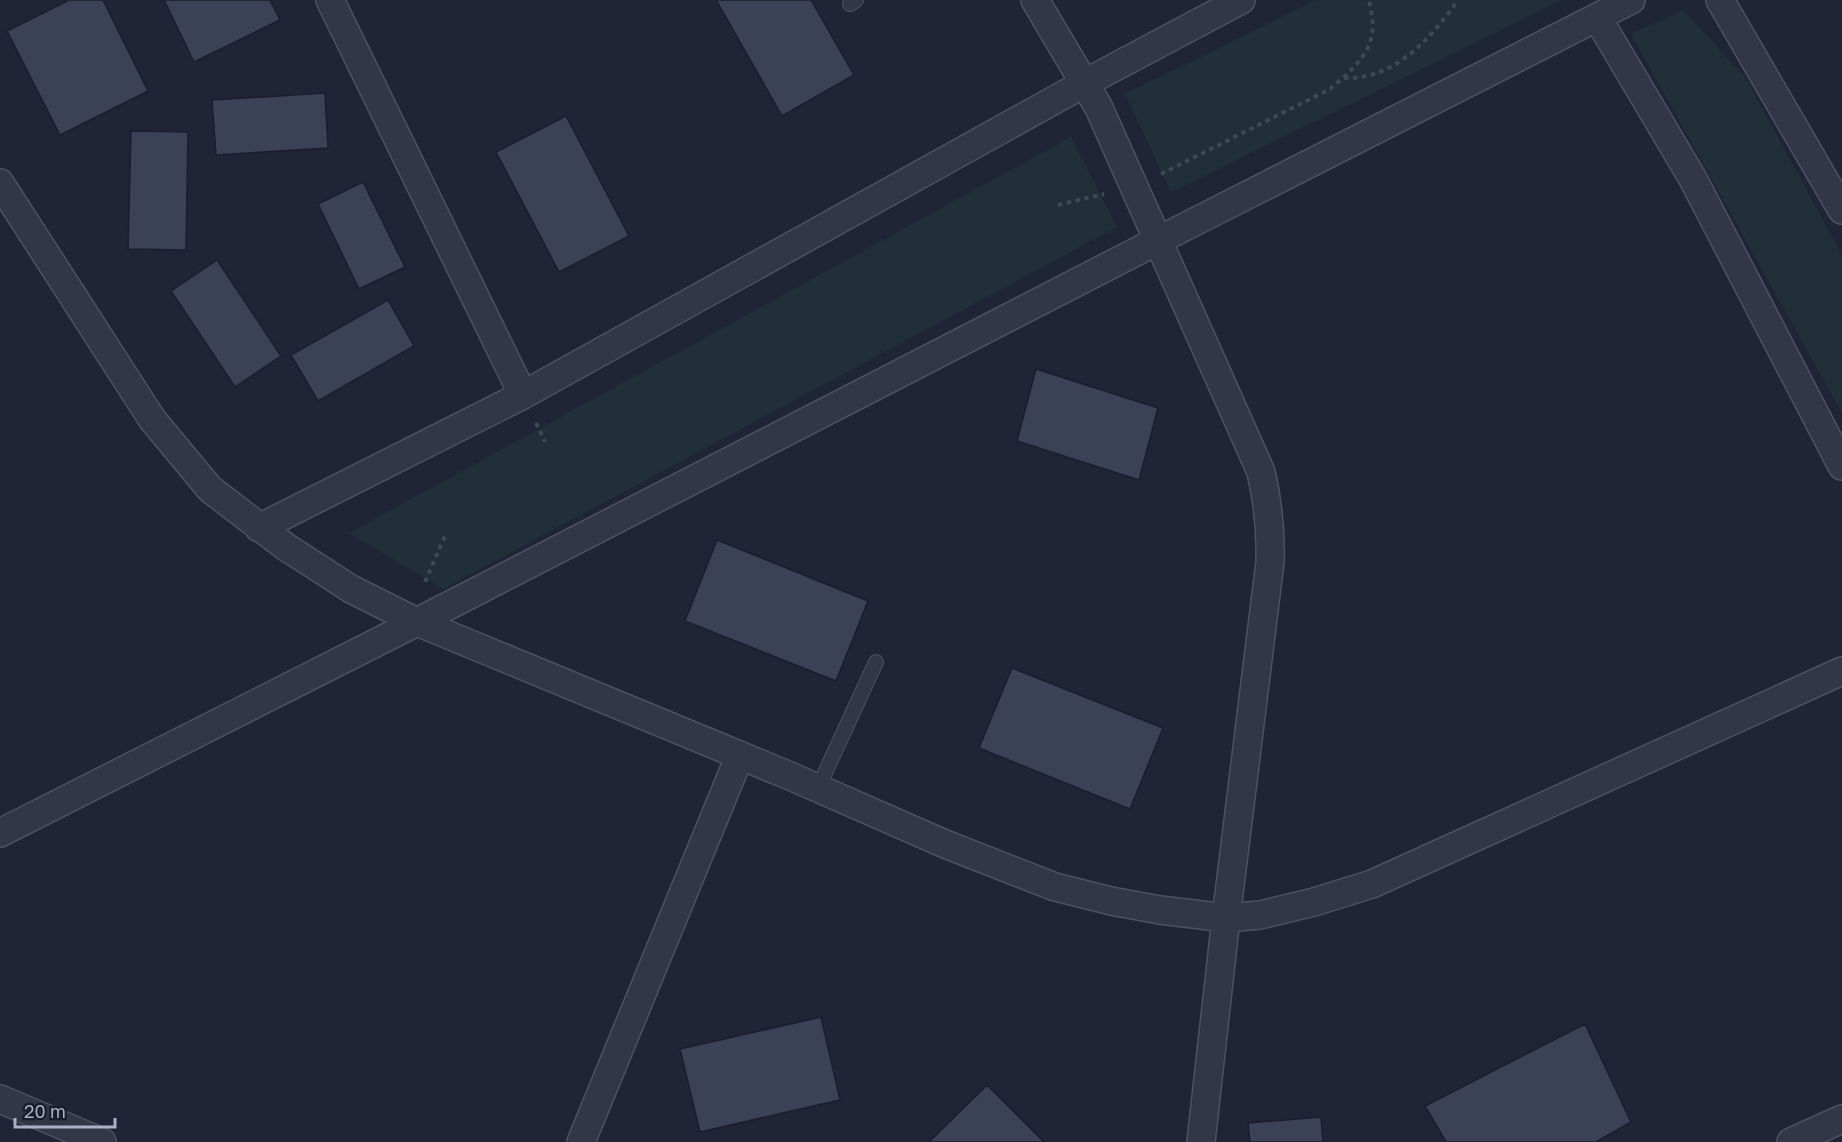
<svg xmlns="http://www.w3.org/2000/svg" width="1842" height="1142" viewBox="0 0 1842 1142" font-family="'Golos Text',sans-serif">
  <rect width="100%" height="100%" fill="#1f2437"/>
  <path fill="#213038" d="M 1317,0 L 1562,0 L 1171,192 L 1125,94 Z
    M 1683,10 L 1745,77 L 1842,255 L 1842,413 L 1631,34 Z
    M 1071,137 L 1117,227 L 443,589 L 349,533 Z"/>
  <path fill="#3b4157" stroke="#1a1e2e" stroke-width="1.5" d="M 69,0 L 103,0 L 148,91 L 60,135 L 7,31 Z
    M 164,0 L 270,0 L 280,20 L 194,62 Z
    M 716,0 L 811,0 L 854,75 L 782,116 Z
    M 325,93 L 328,148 L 216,155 L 212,100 Z
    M 566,116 L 629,236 L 559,272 L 496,152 Z
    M 131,131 L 188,132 L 186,250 L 128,249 Z
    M 363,182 L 405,267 L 359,289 L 318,204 Z
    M 217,260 L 281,356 L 235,387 L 171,291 Z
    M 388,300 L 414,346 L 318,401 L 291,355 Z
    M 1036,369 L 1158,408 L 1139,480 L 1017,441 Z
    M 717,540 L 868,601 L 836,681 L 685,621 Z
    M 1012,668 L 1163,728 L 1130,809 L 979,748 Z
    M 821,1017 L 840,1100 L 700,1132 L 680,1049 Z
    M 1585,1024 L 1631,1122 L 1596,1142 L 1446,1142 L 1425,1106 Z
    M 987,1085 L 1044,1142 L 929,1142 Z
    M 1321,1117 L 1323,1142 L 1250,1142 L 1248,1123 Z"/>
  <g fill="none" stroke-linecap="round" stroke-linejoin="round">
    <defs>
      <path id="service" d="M 850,4 L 856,0
        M 818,788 L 876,662"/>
      <path id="minor" d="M 330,0 L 523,395
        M 1035,0 L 1099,108 L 1261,472 C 1268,502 1271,531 1270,562 L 1226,918 L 1201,1142
        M 1720,0 L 1842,210
        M 1597,17 L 1693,179 L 1842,466
        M 0,183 L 152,419 L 210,489 L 286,547 L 351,589 L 417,622 L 790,776 L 945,844 L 1055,887 L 1111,901 L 1160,910 L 1226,918 L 1260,915 L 1314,902 L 1372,884 L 1842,671
        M 259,528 L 523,395 L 1085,83 L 1241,0
        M 0,833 L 417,622 L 1159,240 L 1631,0
        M 0,1099 L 102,1142
        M 581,1142 L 740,755
        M 1791,1142 L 1842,1119"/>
    </defs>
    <use href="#service" stroke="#4d5162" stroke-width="16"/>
    <use href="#minor" stroke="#4d5162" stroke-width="30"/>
    <path stroke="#3c4b52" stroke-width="4" stroke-dasharray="4.5 4.5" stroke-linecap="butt" d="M 1344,78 C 1395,80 1431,38 1458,0
      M 1161,174 L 1330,89 C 1346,75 1370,56 1372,33 C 1374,22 1371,11 1369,0
      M 1058,205 L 1104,194
      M 536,423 L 545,442
      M 425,582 L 445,536"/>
    <use href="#service" stroke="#333647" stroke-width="14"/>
    <use href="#minor" stroke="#333647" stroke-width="27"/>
  </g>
  <path d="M15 1118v9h100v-9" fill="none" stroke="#adb0c4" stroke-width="3"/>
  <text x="24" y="1118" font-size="18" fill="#adb0c4" stroke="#181c2c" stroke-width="4.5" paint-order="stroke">20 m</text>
</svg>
